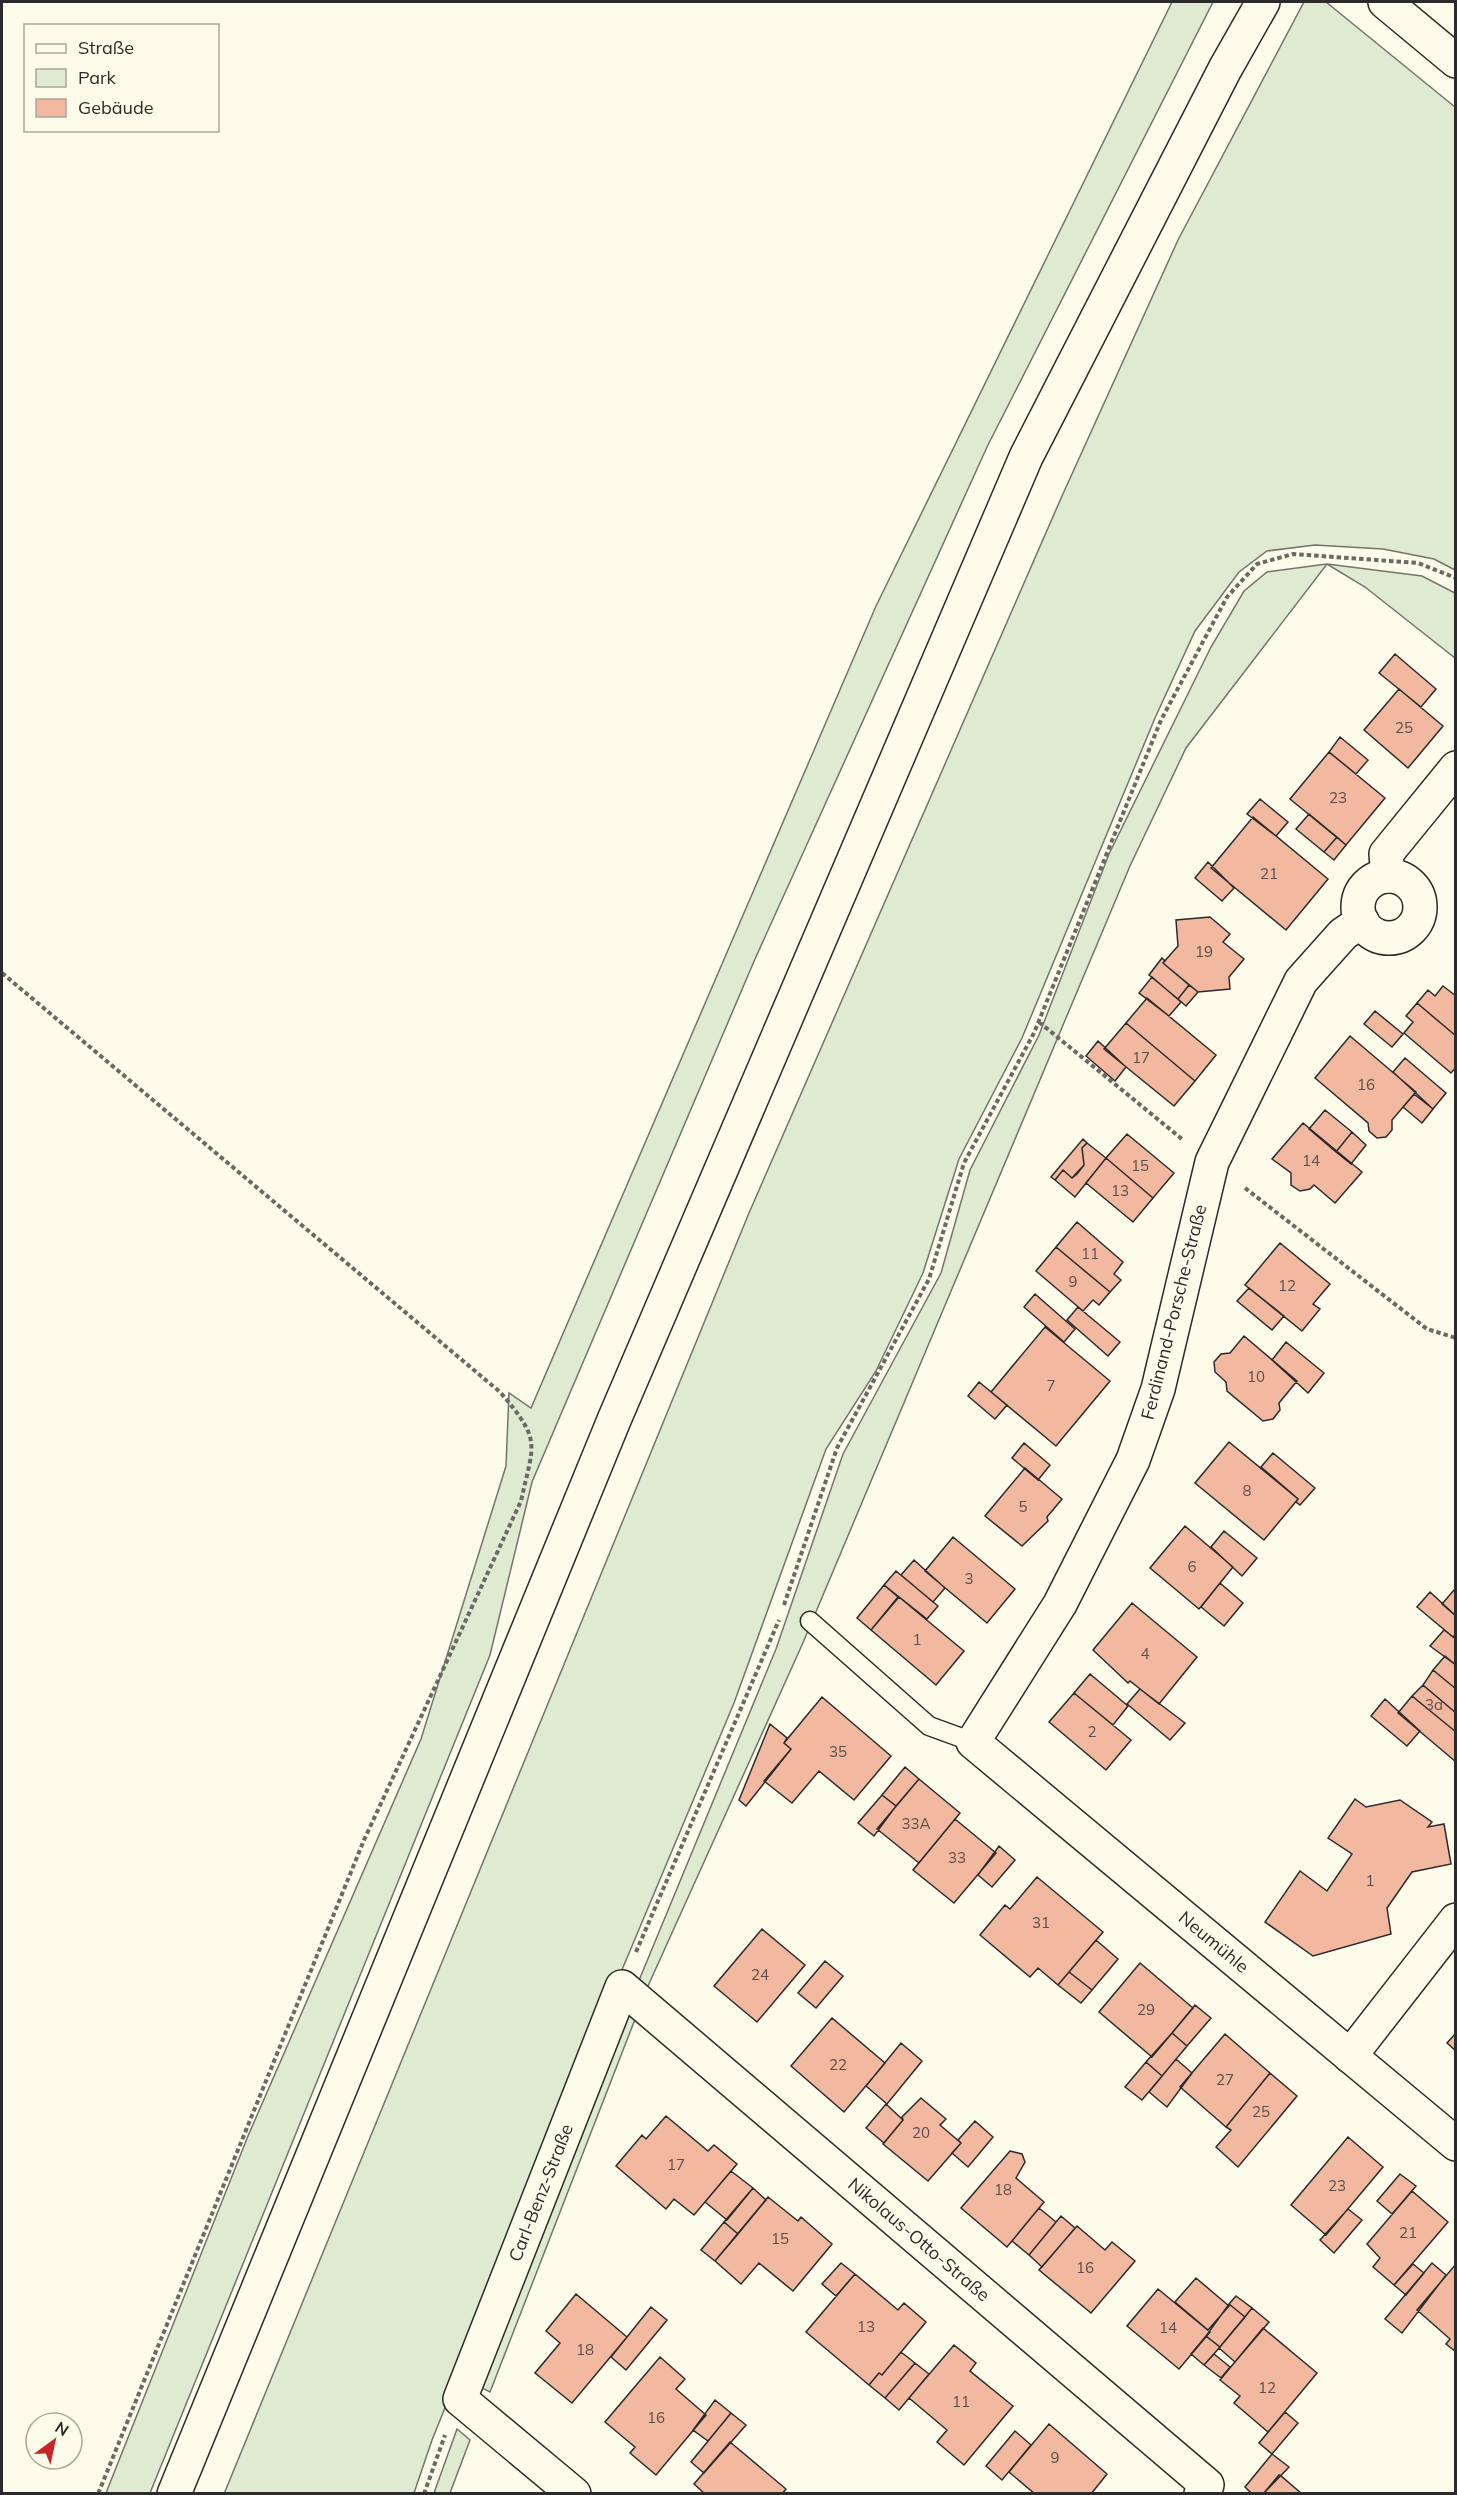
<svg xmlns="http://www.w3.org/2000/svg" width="1457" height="2495" viewBox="0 0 1457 2495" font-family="Mulish,sans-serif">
  <rect width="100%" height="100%" fill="#fdfbea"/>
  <path fill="#deebd1" stroke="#74746e" stroke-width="1.5" d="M 1172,2 L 1213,2 L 987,447 L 755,959 L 532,1482 L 490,1655 L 150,2493 L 106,2493 L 248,2136 L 421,1739 L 506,1466 L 509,1393 L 531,1408 L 876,606 Z
    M 1304,2 L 1326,2 L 1455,107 L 1455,570 L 1434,559 L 1383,549 L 1315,545 L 1267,551 L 1239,572 L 1195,631 L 1155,718 L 1022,1038 L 959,1159 L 923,1273 L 876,1371 L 826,1449 L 734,1703 L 619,1977 L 432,2440 L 414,2493 L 224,2494 L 749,1213 L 1062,496 L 1178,240 Z
    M 1327,564 L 1422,576 L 1455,593 L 1455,658 L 1365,587 L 1327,564 L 1186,748 L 1130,866 L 802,1645 L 648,1986 L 490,2392 L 480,2387 L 640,1978 L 776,1649 L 843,1454 L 941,1273 L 970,1170 L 1039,1035 L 1109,854 L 1211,647 L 1244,591 L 1267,572 Z
    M 457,2429 L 470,2440 L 450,2493 L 434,2493 Z"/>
  <path fill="#f2b8a0" stroke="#2b2b2b" stroke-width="1.5" d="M 1395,654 L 1436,689 L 1421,707 L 1379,673 Z
    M 1399,689 L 1443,726 L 1408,768 L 1364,730 Z
    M 1340,737 L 1368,760 L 1356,774 L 1329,752 Z
    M 1329,752 L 1385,798 L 1346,845 L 1290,799 Z
    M 1260,799 L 1288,822 L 1276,836 L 1247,814 Z
    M 1309,814 L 1337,837 L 1324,852 L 1296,829 Z
    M 1253,817 L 1328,879 L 1286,930 L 1211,868 Z
    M 1337,837 L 1346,845 L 1334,860 L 1324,852 Z
    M 1208,862 L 1234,888 L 1222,901 L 1195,878 Z
    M 1210,917 L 1230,934 L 1223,942 L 1244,959 L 1229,977 L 1230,989 L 1198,992 L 1163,963 L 1178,946 L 1176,920 Z
    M 1162,958 L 1165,961 L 1163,963 L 1189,985 L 1178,999 L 1149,975 Z
    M 1152,977 L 1181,1002 L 1169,1016 L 1139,993 Z
    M 1189,985 L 1198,992 L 1186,1006 L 1178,999 Z
    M 1443,986 L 1456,996 L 1456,1036 L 1417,1003 L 1428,990 L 1435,996 Z
    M 1147,998 L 1216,1055 L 1195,1081 L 1126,1023 Z
    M 1417,1003 L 1456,1036 L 1456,1067 L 1451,1073 L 1404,1033 L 1413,1022 L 1406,1016 Z
    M 1375,1011 L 1403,1034 L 1392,1047 L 1364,1024 Z
    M 1126,1023 L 1195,1081 L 1174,1106 L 1104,1049 Z
    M 1350,1036 L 1416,1092 L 1392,1120 L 1392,1130 L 1386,1137 L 1377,1138 L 1369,1131 L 1368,1123 L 1315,1078 Z
    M 1098,1041 L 1126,1067 L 1115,1081 L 1086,1056 Z
    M 1405,1058 L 1446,1093 L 1433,1109 L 1393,1072 Z
    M 1414,1094 L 1433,1109 L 1422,1123 L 1403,1107 Z
    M 1325,1110 L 1352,1132 L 1336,1152 L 1309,1129 Z
    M 1303,1123 L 1362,1172 L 1335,1203 L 1314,1185 L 1310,1189 L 1300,1191 L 1291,1185 L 1291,1173 L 1272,1159 Z
    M 1352,1132 L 1366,1145 L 1351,1164 L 1336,1152 Z
    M 1127,1134 L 1174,1173 L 1153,1198 L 1106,1158 Z
    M 1083,1139 L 1087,1143 L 1082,1148 L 1084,1165 L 1072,1178 L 1063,1170 L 1055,1180 L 1051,1177 Z
    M 1087,1143 L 1106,1158 L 1075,1197 L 1055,1180 L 1063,1170 L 1072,1178 L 1077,1174 L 1084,1165 L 1082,1148 Z
    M 1106,1158 L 1153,1198 L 1133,1222 L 1086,1183 Z
    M 1077,1222 L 1123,1262 L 1114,1274 L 1121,1280 L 1110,1292 L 1056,1247 Z
    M 1280,1243 L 1330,1284 L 1313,1304 L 1320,1309 L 1302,1331 L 1245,1285 Z
    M 1056,1247 L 1110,1292 L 1099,1305 L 1093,1300 L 1083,1311 L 1036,1271 Z
    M 1249,1288 L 1284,1316 L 1272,1330 L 1237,1301 Z
    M 1035,1294 L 1075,1329 L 1064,1342 L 1024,1307 Z
    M 1078,1307 L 1120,1342 L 1108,1356 L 1067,1320 Z
    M 1045,1327 L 1110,1381 L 1056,1446 L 991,1392 Z
    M 1244,1336 L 1297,1381 L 1279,1403 L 1280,1410 L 1273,1419 L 1263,1421 L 1227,1391 L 1226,1382 L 1215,1372 L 1214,1362 L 1221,1354 L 1230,1353 Z
    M 1286,1342 L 1324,1373 L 1308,1393 L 1272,1360 Z
    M 979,1382 L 1007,1405 L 995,1419 L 968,1396 Z
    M 1229,1442 L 1298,1499 L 1264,1540 L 1195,1483 Z
    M 1024,1443 L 1050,1465 L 1038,1480 L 1012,1458 Z
    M 1273,1453 L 1315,1488 L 1300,1505 L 1296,1502 L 1298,1499 L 1261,1467 Z
    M 1025,1468 L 1062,1499 L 1047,1517 L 1048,1521 L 1022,1546 L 985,1516 Z
    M 1185,1526 L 1233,1567 L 1199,1609 L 1150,1568 Z
    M 1224,1531 L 1257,1558 L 1242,1576 L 1211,1547 Z
    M 953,1537 L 1015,1589 L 987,1623 L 925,1571 Z
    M 914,1560 L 945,1588 L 933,1602 L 901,1575 Z
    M 896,1571 L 938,1606 L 927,1619 L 884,1585 Z
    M 1220,1583 L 1243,1603 L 1224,1626 L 1201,1607 Z
    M 884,1585 L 898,1597 L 871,1630 L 857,1618 Z
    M 1454,1590 L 1456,1592 L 1456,1616 L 1442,1604 Z
    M 1430,1592 L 1456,1616 L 1456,1634 L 1453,1637 L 1417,1607 Z
    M 899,1597 L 964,1651 L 936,1685 L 871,1630 Z
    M 1132,1603 L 1197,1657 L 1159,1704 L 1130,1681 L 1128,1683 L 1093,1650 Z
    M 1444,1630 L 1456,1639 L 1456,1665 L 1430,1646 Z
    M 1445,1656 L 1456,1665 L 1456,1689 L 1433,1670 Z
    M 1433,1670 L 1456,1689 L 1456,1713 L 1423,1685 Z
    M 1090,1674 L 1128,1706 L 1113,1725 L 1074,1693 Z
    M 1423,1685 L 1456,1713 L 1456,1732 L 1412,1696 Z
    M 1140,1689 L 1185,1723 L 1170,1740 L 1127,1704 Z
    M 1074,1693 L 1131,1740 L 1106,1770 L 1049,1722 Z
    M 1412,1696 L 1456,1732 L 1456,1762 L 1398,1713 Z
    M 822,1697 L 891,1756 L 854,1800 L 819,1771 L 792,1803 L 764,1781 L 791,1749 L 784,1743 Z
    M 1385,1699 L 1420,1731 L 1407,1746 L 1371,1716 Z
    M 770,1724 L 787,1738 L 784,1743 L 791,1749 L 746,1806 L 739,1800 Z
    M 905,1767 L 919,1779 L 896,1806 L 882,1795 Z
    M 919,1779 L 960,1813 L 919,1863 L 877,1829 Z
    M 882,1795 L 896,1806 L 874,1836 L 858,1823 Z
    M 1355,1799 L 1366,1807 L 1400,1800 L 1432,1822 L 1428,1827 L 1444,1824 L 1451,1864 L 1412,1872 L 1387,1908 L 1391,1934 L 1313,1956 L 1265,1922 L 1300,1871 L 1327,1891 L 1352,1854 L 1328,1838 Z
    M 955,1819 L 996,1853 L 954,1903 L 913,1870 Z
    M 999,1846 L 1015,1860 L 992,1887 L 978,1875 Z
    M 1037,1877 L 1103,1932 L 1058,1985 L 1038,1968 L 1030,1977 L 980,1935 L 1005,1905 L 1010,1909 Z
    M 762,1929 L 805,1965 L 757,2022 L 714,1986 Z
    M 1096,1940 L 1118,1959 L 1092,1990 L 1069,1972 Z
    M 825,1961 L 843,1976 L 816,2008 L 798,1993 Z
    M 1140,1963 L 1193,2008 L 1152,2057 L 1099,2012 Z
    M 1069,1972 L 1092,1990 L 1081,2003 L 1058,1985 Z
    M 1195,2005 L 1211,2018 L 1187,2046 L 1172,2033 Z
    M 832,2018 L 885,2063 L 844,2112 L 791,2066 Z
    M 1172,2033 L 1187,2046 L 1162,2076 L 1146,2062 Z
    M 1456,2033 L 1456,2051 L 1447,2043 Z
    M 1225,2034 L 1270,2073 L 1226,2127 L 1180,2087 Z
    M 901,2043 L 922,2061 L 887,2104 L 866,2086 Z
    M 1176,2059 L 1192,2073 L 1167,2107 L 1149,2092 Z
    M 1146,2062 L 1162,2076 L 1142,2100 L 1125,2087 Z
    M 1270,2073 L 1297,2096 L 1238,2167 L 1216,2147 L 1231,2130 L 1226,2127 Z
    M 921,2098 L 946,2119 L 940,2125 L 961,2143 L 928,2181 L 883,2144 L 903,2120 L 902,2117 Z
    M 886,2104 L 903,2120 L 884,2143 L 866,2128 Z
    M 666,2116 L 708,2151 L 714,2145 L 737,2164 L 694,2215 L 674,2199 L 666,2209 L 616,2166 L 642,2135 L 646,2139 Z
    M 975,2121 L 993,2137 L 968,2167 L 952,2153 L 961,2143 L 958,2140 Z
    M 1348,2137 L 1383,2167 L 1326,2235 L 1291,2205 Z
    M 1010,2151 L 1022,2154 L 1025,2162 L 1016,2178 L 1044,2202 L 1007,2247 L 961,2208 Z
    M 731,2171 L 753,2188 L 727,2220 L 705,2202 Z
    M 1400,2174 L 1416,2186 L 1392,2214 L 1377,2201 Z
    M 753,2188 L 766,2200 L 738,2234 L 724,2222 Z
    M 1412,2191 L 1448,2222 L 1394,2285 L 1373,2267 L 1380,2258 L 1367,2244 Z
    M 768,2197 L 798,2221 L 801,2217 L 832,2244 L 793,2291 L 759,2263 L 741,2284 L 715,2261 Z
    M 1039,2208 L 1056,2222 L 1029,2255 L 1012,2241 Z
    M 1348,2209 L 1362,2220 L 1334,2253 L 1320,2240 Z
    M 1061,2216 L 1075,2228 L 1042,2267 L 1029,2255 Z
    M 724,2222 L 738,2234 L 715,2261 L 701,2250 Z
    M 1077,2226 L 1105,2250 L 1112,2242 L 1135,2261 L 1091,2313 L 1039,2270 Z
    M 841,2263 L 855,2274 L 836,2296 L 822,2284 Z
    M 1432,2263 L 1446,2275 L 1402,2333 L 1385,2319 Z
    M 1413,2264 L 1424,2273 L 1406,2295 L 1394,2285 Z
    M 1456,2264 L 1456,2352 L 1446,2344 L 1450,2339 L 1417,2310 Z
    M 855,2274 L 898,2310 L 904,2303 L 926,2322 L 882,2375 L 879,2373 L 869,2385 L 806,2332 Z
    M 1196,2278 L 1229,2306 L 1208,2330 L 1175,2302 Z
    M 1158,2289 L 1210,2332 L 1179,2369 L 1127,2326 Z
    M 576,2294 L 627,2337 L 572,2403 L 535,2373 L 560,2343 L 546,2331 Z
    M 1236,2296 L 1252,2308 L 1245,2317 L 1229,2304 Z
    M 1229,2304 L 1245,2317 L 1220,2347 L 1206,2336 Z
    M 651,2307 L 667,2320 L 626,2370 L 611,2357 Z
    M 1252,2308 L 1269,2322 L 1235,2362 L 1219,2348 Z
    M 1263,2328 L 1317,2373 L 1268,2432 L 1234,2403 L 1240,2396 L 1220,2380 Z
    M 1206,2336 L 1220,2347 L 1204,2365 L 1191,2354 Z
    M 954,2345 L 976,2363 L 970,2371 L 1013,2406 L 964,2465 L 937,2442 L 947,2430 L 909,2398 Z
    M 901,2352 L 915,2363 L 885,2398 L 869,2385 L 879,2373 L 882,2375 Z
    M 1214,2354 L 1230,2367 L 1221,2378 L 1204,2365 Z
    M 660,2357 L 685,2379 L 676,2389 L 706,2415 L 656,2475 L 630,2453 L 635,2447 L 605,2422 Z
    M 915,2363 L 929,2374 L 899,2410 L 885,2398 Z
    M 715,2400 L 731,2413 L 708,2441 L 693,2430 Z
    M 1285,2412 L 1298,2423 L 1272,2454 L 1259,2443 Z
    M 731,2413 L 746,2425 L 704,2473 L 691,2462 Z
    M 1049,2424 L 1107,2474 L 1091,2494 L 1035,2494 L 1009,2472 Z
    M 1015,2431 L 1031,2445 L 1002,2480 L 986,2466 Z
    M 730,2442 L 786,2489 L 782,2494 L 705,2494 L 694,2484 Z
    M 1272,2454 L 1289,2467 L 1263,2494 L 1252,2494 L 1245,2487 Z
    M 1279,2475 L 1281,2476 L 1302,2494 L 1263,2494 Z"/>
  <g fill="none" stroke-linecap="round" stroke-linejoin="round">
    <defs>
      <path id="service" d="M 810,1621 L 929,1726 L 973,1742"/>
      <g id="minor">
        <path d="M 1388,876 L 1386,854 L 1456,768"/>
        <circle cx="1389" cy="907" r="31"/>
        <path id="s1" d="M 1362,921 L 1343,934 L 1301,981 L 1212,1162 L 1158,1389 L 1133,1460 L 1060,1604 L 973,1742 L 1456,2144"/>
        <path d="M 1350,2056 L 1456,1920"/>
        <path id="s2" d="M 574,2494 L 460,2399 L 622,1987 L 1207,2485 L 1201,2494"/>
      </g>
      <path id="secondary" d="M 1385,2 L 1456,61"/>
      <path id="primary" d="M 174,2494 L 614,1420 L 1026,457 L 1225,69 L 1263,2"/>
    </defs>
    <use href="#service" stroke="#2b2b2b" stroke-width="21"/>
    <use href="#minor" stroke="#2b2b2b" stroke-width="36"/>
    <use href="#secondary" stroke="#2b2b2b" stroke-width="36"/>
    <use href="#primary" stroke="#2b2b2b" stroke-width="36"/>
    <path stroke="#6a6964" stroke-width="4" stroke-dasharray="4.5 3" stroke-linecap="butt" d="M 2,973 L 500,1392 C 542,1441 534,1442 521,1501 L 364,1840 L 98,2494
      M 1039,1022 L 1182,1139
      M 1245,1188 L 1427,1329 L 1456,1338
      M 784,1605 L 837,1448 L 929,1279 L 964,1163 L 1034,1033 L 1161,720 L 1227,597 L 1257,564 L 1293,554 L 1418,563 L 1456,578
      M 636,1952 L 779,1620
      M 424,2494 L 445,2435"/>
    <use href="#service" stroke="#fdfbea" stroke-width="18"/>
    <use href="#minor" stroke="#fdfbea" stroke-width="33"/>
    <use href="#secondary" stroke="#fdfbea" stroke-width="33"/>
    <use href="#primary" stroke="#fdfbea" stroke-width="33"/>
  </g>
  <g text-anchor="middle" stroke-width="4.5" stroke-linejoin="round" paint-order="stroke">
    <g font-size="15" fill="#5d4e48">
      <text x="1404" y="733">25</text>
      <text x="1338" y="803">23</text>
      <text x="1269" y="879">21</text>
      <text x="1204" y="957">19</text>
      <text x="1141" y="1063">17</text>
      <text x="1366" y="1090">16</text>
      <text x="1311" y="1166">14</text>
      <text x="1140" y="1171">15</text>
      <text x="1120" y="1196">13</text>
      <text x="1090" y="1259">11</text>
      <text x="1073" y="1287">9</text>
      <text x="1287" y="1291">12</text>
      <text x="1256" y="1382">10</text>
      <text x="1051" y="1391">7</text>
      <text x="1247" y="1496">8</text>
      <text x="1023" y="1512">5</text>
      <text x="1192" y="1572">6</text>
      <text x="969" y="1584">3</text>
      <text x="917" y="1645">1</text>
      <text x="1145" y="1659">4</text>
      <text x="1434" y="1710">3a</text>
      <text x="1092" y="1737">2</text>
      <text x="838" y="1757">35</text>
      <text x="916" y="1829">33A</text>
      <text x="957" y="1863">33</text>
      <text x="1370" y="1886">1</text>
      <text x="1041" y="1928">31</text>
      <text x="760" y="1980">24</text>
      <text x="1146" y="2015">29</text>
      <text x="838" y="2070">22</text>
      <text x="1225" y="2085">27</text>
      <text x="1261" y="2117">25</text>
      <text x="921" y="2138">20</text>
      <text x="676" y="2170">17</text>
      <text x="1337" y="2191">23</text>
      <text x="1003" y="2195">18</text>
      <text x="1408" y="2238">21</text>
      <text x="780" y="2244">15</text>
      <text x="1085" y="2273">16</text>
      <text x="866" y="2332">13</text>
      <text x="1168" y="2333">14</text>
      <text x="585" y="2355">18</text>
      <text x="1267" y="2393">12</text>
      <text x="961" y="2407">11</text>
      <text x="656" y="2423">16</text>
      <text x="1055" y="2463">9</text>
    </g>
    <g font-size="18" fill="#2b2b2b" stroke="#fdfbea">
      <text transform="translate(1174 1312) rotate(-76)" y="6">Ferdinand-Porsche-Straße</text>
      <text dy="6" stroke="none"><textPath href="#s1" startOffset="1234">Neumühle</textPath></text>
      <text dy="6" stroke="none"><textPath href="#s2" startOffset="370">Carl-Benz-Straße</textPath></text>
      <text dy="6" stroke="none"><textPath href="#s2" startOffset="981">Nikolaus-Otto-Straße</textPath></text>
    </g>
  </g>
  <rect width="1457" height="2495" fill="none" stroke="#2b2b2b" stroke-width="6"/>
  <rect x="24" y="24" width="195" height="108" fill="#fdfbea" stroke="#a9a89e" stroke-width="1.5"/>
  <rect x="36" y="44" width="30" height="9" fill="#fdfbea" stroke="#a9a89e" stroke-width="1.5"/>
  <text x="78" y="54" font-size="18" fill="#2b2b2b">Straße</text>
  <rect x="36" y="69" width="30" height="18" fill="#deebd1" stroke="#a9a89e" stroke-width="1.5"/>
  <text x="78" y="84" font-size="18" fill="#2b2b2b">Park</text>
  <rect x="36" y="99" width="30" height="18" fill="#f2b8a0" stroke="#a9a89e" stroke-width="1.5"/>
  <text x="78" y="114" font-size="18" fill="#2b2b2b">Gebäude</text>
  <g transform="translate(54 2441) rotate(33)"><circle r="28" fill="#fdfbea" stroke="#a9a89e" stroke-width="1.5"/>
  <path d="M0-4.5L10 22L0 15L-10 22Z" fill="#c62828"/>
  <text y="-9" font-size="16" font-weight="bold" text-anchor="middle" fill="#2b2b2b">N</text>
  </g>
</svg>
